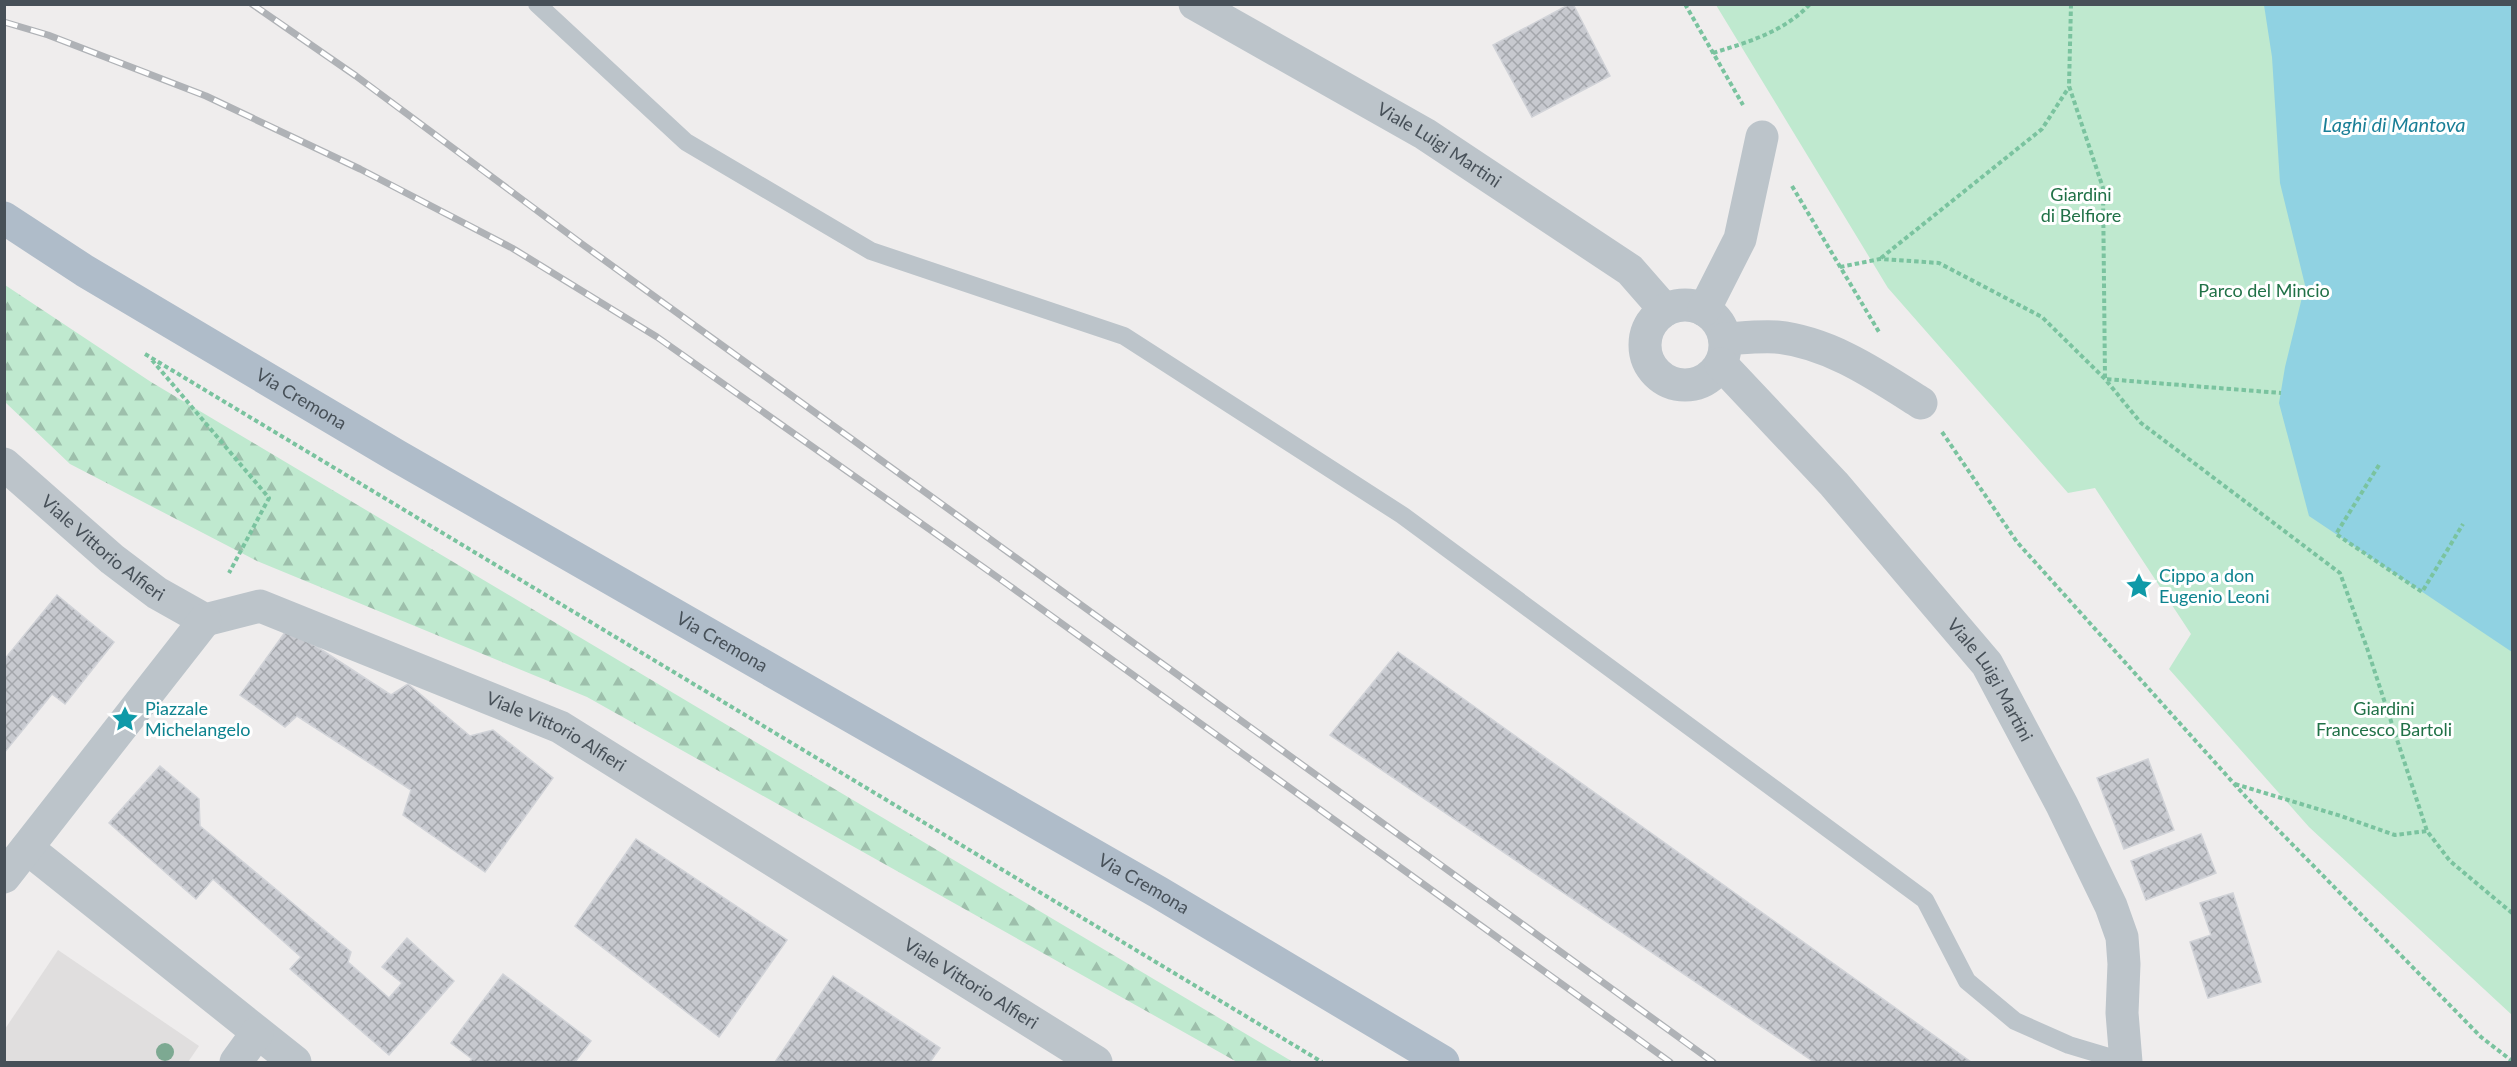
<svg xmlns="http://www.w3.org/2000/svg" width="2517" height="1067" viewBox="0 0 2517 1067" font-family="Lato,sans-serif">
  <defs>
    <pattern id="forest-firs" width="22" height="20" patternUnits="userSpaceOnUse" patternTransform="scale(1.5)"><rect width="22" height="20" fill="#bfe9cf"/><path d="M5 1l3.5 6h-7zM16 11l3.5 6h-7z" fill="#9dbfab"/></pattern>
    <pattern id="building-cross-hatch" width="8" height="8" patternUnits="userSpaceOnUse" patternTransform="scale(1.5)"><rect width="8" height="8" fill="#c7c9cf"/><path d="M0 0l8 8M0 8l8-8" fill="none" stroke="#a3a6ab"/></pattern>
  </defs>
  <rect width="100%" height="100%" fill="#efeded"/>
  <path fill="#e0dede" d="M 58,950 L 199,1046 L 188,1062 L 5,1062 L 5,1029 Z"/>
  <path fill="url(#forest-firs)" d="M 5,285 L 151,382 L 1293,1062 L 1237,1062 L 587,697 L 257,561 L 70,464 L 5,402 Z"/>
  <path fill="#bfe9cf" d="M 1716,5 L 2512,5 L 2512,1015 L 2309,827 L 2169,669 L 2191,634 L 2095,488 L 2068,493 L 1888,288 Z"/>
  <path fill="#90d2e2" d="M 2264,5 L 2512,5 L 2512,652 L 2309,516 L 2279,403 L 2285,367 L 2305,285 L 2280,183 L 2272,57 Z"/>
  <path fill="url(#building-cross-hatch)" stroke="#d1d3d8" stroke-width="1.5" d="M 1570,4 L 1573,4 L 1610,76 L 1532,117 L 1493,45 Z
    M 57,595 L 114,642 L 65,704 L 52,694 L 4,753 L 4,660 Z
    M 288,628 L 391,695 L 408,684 L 470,736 L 493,730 L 553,778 L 485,872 L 403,815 L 411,790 L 297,716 L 285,727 L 240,695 Z
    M 1398,652 L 1971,1062 L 1814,1062 L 1330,735 Z
    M 2148,759 L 2174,830 L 2124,849 L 2097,778 Z
    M 160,766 L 199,799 L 200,826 L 351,952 L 348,962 L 389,998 L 402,983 L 382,967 L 407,938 L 454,981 L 389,1055 L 290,969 L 301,957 L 213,879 L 196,899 L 109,823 Z
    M 2201,834 L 2216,873 L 2146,900 L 2131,861 Z
    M 636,839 L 787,940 L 719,1037 L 575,926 Z
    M 2233,893 L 2261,982 L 2208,998 L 2190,942 L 2211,935 L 2200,903 Z
    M 503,974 L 591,1041 L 575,1062 L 469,1062 L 472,1059 L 451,1043 Z
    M 833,976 L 940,1048 L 930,1062 L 775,1062 Z"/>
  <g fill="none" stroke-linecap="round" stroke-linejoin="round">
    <path stroke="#7ac39f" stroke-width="4" stroke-dasharray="4.5 3" stroke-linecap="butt" d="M 1685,4 L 1743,105
      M 2071,4 L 2069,86 L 2103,188 L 2105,379 L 2281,393
      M 1713,53 C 1748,42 1784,32 1810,4
      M 1792,186 L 1879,332
      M 1881,258 L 2042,129 L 2069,87
      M 1840,267 L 1880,259 L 1939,263 L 2042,317 L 2105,379 L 2141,423 L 2340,573 L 2367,648 L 2427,831 L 2450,861 L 2512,913
      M 145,354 L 1322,1062
      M 152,360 L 269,498 L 229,573
      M 1942,432 L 2017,542 L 2246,797 L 2481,1037 L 2512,1061
      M 2379,465 L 2336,534 L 2422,592 L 2463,524
      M 2235,784 L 2341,816 L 2395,835 L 2427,831"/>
    <path stroke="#bcc4ca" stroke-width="18" d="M 537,4 L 686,142 L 871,251 L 1124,336 L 1402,515 L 1925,900 L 1967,981 L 2015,1021 L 2069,1045 L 2126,1062"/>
    <g stroke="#bcc4ca" stroke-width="33">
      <path id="s1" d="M 1195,4 L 1425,134 L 1630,270 L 1665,310"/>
      <circle cx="1685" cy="345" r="40"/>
      <path d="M 1704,310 L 1740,239 L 1762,137"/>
      <path d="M 1725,339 C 1742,338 1759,336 1776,337 C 1829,342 1877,375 1921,403"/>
      <path id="s2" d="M 1721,364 L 1834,484 L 1987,664 L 2062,805 L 2111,906 L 2122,937 L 2124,964 L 2122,1013 L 2126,1062"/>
      <path id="s3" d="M 4,464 L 112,559 L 157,593 L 205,620 L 260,606 L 560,727 L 1096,1062"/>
      <path d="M 27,848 L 295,1062"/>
      <path d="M 4,877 L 205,620"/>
      <path d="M 236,1062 L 257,1033"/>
    </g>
    <path stroke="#afbcc9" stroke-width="33" id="s4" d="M 4,218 L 85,271 L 397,456 L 1158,892 L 1443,1062"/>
    <defs>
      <path id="rail" d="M 252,4 L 356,76 L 582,244 L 1713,1062
        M 4,22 L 48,35 L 206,96 L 360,169 L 512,248 L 657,337 L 1007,584 L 1670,1062"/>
    </defs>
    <use href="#rail" stroke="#afb2b6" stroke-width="7"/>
    <use href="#rail" stroke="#fff" stroke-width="4.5" stroke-dasharray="14" stroke-linecap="butt"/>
  </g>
  <circle fill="#7da992" cx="165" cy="1052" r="9"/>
  <defs>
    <symbol id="sight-bare" viewBox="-9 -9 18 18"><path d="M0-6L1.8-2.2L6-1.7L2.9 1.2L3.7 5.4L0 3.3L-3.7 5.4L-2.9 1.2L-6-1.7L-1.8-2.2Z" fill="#0f9aa8" stroke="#fff" stroke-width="2.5" paint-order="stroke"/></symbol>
  </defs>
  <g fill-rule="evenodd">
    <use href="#sight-bare" x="2120" y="567" width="38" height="38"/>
    <use href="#sight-bare" x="106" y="700" width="38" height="38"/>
  </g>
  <g text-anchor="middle" stroke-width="6" stroke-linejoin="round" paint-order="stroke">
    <g font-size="18" fill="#475058" stroke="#fff">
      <text dy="6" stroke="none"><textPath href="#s1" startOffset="282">Viale Luigi Martini</textPath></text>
      <text dy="6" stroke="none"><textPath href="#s4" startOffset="348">Via Cremona</textPath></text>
      <text dy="6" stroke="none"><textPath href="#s3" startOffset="130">Viale Vittorio Alfieri</textPath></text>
      <text dy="6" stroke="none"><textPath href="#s4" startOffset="834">Via Cremona</textPath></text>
      <text dy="6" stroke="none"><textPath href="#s2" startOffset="416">Viale Luigi Martini</textPath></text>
      <text dy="6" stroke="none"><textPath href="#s3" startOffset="634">Viale Vittorio Alfieri</textPath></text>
      <text dy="6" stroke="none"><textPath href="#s4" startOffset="1320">Via Cremona</textPath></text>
      <text dy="6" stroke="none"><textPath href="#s3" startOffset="1120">Viale Vittorio Alfieri</textPath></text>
    </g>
    <g font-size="18" fill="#207147" stroke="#fff">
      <text x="2081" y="201">Giardini<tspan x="2081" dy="21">di Belfiore</tspan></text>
      <text x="2264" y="297">Parco del Mincio</text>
      <text x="2384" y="715">Giardini<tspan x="2384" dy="21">Francesco Bartoli</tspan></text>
    </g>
    <g font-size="18" fill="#0d838f" stroke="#fff" text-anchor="start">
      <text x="2159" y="582">Cippo a don<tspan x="2159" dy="21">Eugenio Leoni</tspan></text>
      <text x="145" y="715">Piazzale<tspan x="145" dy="21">Michelangelo</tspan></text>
    </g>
    <g font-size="20" font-style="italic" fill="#1a7f97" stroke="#fff">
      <text x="2394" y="132">Laghi di Mantova</text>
    </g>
  </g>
  <rect width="2517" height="1067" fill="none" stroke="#475058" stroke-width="12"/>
</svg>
